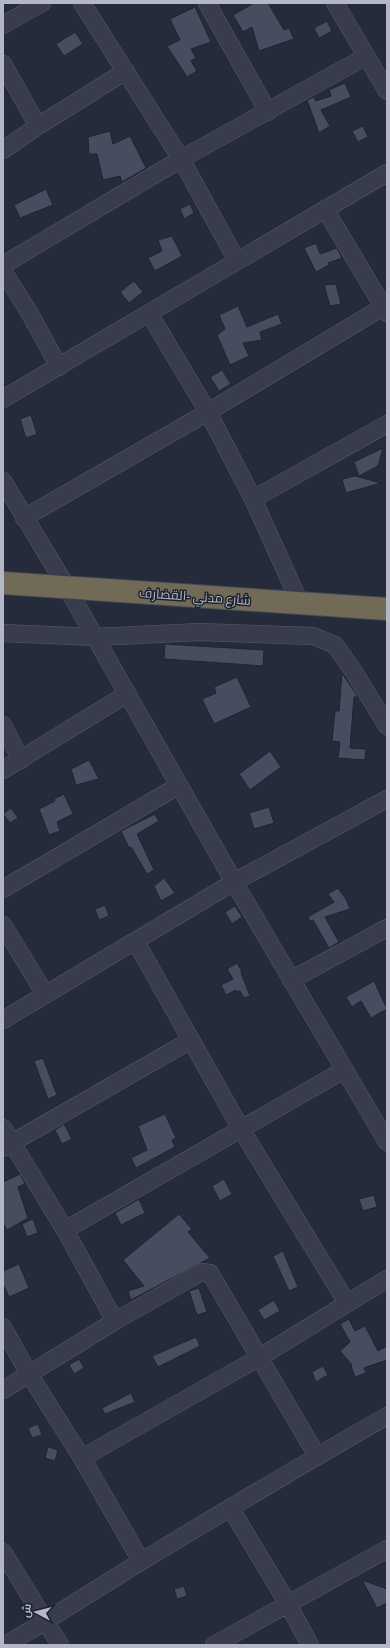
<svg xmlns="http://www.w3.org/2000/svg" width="390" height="1648" viewBox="0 0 390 1648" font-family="'Source Sans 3',Cairo,sans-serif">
  <rect width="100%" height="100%" fill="#252b3a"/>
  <path fill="#474c5e" stroke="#202432" d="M 254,3 L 268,3 L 284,30 L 289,28 L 294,39 L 259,51 L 252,27 L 243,32 L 233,15 Z
    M 195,7 L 211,42 L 191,49 L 196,58 L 191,61 L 197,71 L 187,77 L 167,46 L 180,40 L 170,19 Z
    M 327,21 L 332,31 L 319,38 L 314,28 Z
    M 75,32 L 83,44 L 64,56 L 56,44 Z
    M 345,83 L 351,97 L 321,110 L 330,126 L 319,133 L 307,100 L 314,97 L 316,101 L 331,96 L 329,90 Z
    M 363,126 L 368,137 L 358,142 L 352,131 Z
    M 110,131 L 113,144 L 130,136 L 146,168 L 122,182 L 120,176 L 103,180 L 97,154 L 89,154 L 88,137 Z
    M 46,189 L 53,205 L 20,218 L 14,205 Z
    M 190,204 L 194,213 L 184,219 L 180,209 Z
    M 172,236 L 182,256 L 155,271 L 148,258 L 162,251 L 158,240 Z
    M 316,243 L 320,254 L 337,248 L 342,258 L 328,263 L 329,265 L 316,272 L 304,248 Z
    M 134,281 L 143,292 L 129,303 L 120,292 Z
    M 336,284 L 341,304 L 330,306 L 324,285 Z
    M 238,306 L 247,327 L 278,314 L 282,324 L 260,332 L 262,340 L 243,343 L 249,356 L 230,365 L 217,335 L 225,329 L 219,315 Z
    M 222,370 L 231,384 L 219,391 L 210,377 Z
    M 31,415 L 37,434 L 26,438 L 20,419 Z
    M 383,448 L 378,466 L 359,476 L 354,462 Z
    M 355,476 L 381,483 L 346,493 L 342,479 Z
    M 165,644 L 264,650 L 263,666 L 164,659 Z
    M 342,673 L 358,697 L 354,697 L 350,748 L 366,749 L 365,760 L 338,758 L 340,742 L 332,741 L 335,711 L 339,711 Z
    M 237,677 L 251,707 L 214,724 L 202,699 L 216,693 L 214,687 Z
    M 270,751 L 281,767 L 250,790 L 239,774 Z
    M 89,760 L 99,779 L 76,785 L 71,769 Z
    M 64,794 L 73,814 L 57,822 L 60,831 L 49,835 L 39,809 L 55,801 L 54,799 Z
    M 269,807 L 274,823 L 254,829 L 249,813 Z
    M 11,808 L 18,818 L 10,823 L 3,814 Z
    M 155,814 L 159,821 L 137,834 L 154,870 L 147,874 L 131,847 L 129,848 L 121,831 Z
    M 164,878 L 175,893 L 161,901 L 154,886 Z
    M 338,888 L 347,901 L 350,909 L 325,917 L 339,942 L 329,948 L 313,920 L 310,921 L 308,917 L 334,902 L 328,894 Z
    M 105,905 L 109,916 L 99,920 L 95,909 Z
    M 235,906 L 242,917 L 232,924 L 225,912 Z
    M 237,963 L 242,972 L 241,973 L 250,996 L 244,998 L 240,991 L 237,992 L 236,990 L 226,995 L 221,985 L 233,979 L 227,969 Z
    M 374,981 L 387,1009 L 371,1018 L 361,1001 L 352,1007 L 346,997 Z
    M 43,1058 L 57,1095 L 48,1099 L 34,1061 Z
    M 165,1114 L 176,1138 L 172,1140 L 175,1147 L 136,1168 L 131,1158 L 147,1150 L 138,1126 Z
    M 64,1124 L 72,1139 L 62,1144 L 55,1130 Z
    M 20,1174 L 25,1184 L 18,1187 L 28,1218 L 7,1230 L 3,1223 L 3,1182 Z
    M 224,1179 L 232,1194 L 220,1201 L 212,1186 Z
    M 374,1195 L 377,1207 L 363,1211 L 359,1199 Z
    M 139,1199 L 145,1213 L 121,1225 L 115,1213 Z
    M 179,1214 L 192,1229 L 188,1232 L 210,1258 L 131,1300 L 128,1291 L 144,1286 L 123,1260 Z
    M 33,1219 L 38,1233 L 27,1237 L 22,1224 Z
    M 283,1251 L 298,1287 L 289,1291 L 273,1256 Z
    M 19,1264 L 29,1288 L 9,1297 L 3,1284 L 3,1271 Z
    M 199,1288 L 207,1312 L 197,1315 L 189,1291 Z
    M 274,1300 L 280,1311 L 264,1320 L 258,1310 Z
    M 349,1319 L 355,1331 L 365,1326 L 378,1351 L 387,1346 L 387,1360 L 364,1368 L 366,1373 L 355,1377 L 351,1366 L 352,1365 L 340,1351 L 350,1342 L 340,1324 Z
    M 196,1337 L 200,1346 L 158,1367 L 152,1356 Z
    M 79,1359 L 84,1368 L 74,1374 L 69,1365 Z
    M 323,1366 L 328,1375 L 316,1382 L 312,1372 Z
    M 131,1393 L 135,1402 L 105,1414 L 102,1408 Z
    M 38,1424 L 42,1435 L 32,1438 L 28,1428 Z
    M 48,1447 L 58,1450 L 55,1461 L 45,1458 Z
    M 362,1580 L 387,1589 L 387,1603 L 377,1608 Z
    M 184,1586 L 187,1596 L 177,1599 L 174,1589 Z"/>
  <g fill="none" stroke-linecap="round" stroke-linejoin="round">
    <defs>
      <path id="minor" d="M 82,3 L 181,159 L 237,261
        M 207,3 L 268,112
        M 335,3 L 387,91
        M 3,25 L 42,3
        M 3,64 L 38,126
        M 3,150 L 38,126 L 126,71
        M 325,209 L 387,313
        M 3,265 L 181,159 L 365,57
        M 3,271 L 29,312 L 59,367
        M 149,313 L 208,412 L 253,499 L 300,603
        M 3,399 L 387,173
        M 3,481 L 66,586 L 234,882 L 387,1142
        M 253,499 L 387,424
        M 24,518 L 208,412 L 383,307
        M 3,633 L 95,637 L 200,632 L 313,636 L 335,645 L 354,672 L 387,726
        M 3,725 L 21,760
        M 3,770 L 127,694
        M 3,889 L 178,786
        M 3,925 L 45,994
        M 136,942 L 241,1129 L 347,1303
        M 291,980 L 387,928
        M 3,1020 L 234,882 L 387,799
        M 3,1128 L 65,1230 L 115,1321
        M 3,1148 L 191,1040
        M 65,1230 L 344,1070
        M 3,1327 L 29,1374 L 82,1458 L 141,1561
        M 3,1390 L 115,1321 L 202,1272 L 210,1273 L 317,1456
        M 82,1458 L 260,1357 L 387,1279
        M 231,1509 L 288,1604 L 310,1645
        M 3,1552 L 60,1645
        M 5,1645 C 51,1619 96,1589 142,1561 C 223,1512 304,1463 387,1416
        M 214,1645 L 387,1549"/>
      <path id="highway" d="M 3,583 L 387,609"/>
    </defs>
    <use href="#minor" stroke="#575b69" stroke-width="18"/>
    <use href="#highway" stroke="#444856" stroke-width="24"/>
    <use href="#minor" stroke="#393d4b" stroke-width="17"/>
    <use href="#highway" stroke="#706a57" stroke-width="22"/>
  </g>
  <g text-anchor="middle" stroke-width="3" stroke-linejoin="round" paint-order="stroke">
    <g font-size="13" fill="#b4b8c6" stroke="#1e2230">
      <text transform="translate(195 596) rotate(4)" y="5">شارع مدني -القضارف</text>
    </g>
  </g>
  <rect width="390" height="1648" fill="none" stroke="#b4b8c6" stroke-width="8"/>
  <g transform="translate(36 1612) rotate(277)" stroke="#1e2230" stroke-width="3" paint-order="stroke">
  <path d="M0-3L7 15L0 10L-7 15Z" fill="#b4b8c6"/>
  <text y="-6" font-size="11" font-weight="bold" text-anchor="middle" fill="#b4b8c6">ش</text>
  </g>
</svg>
